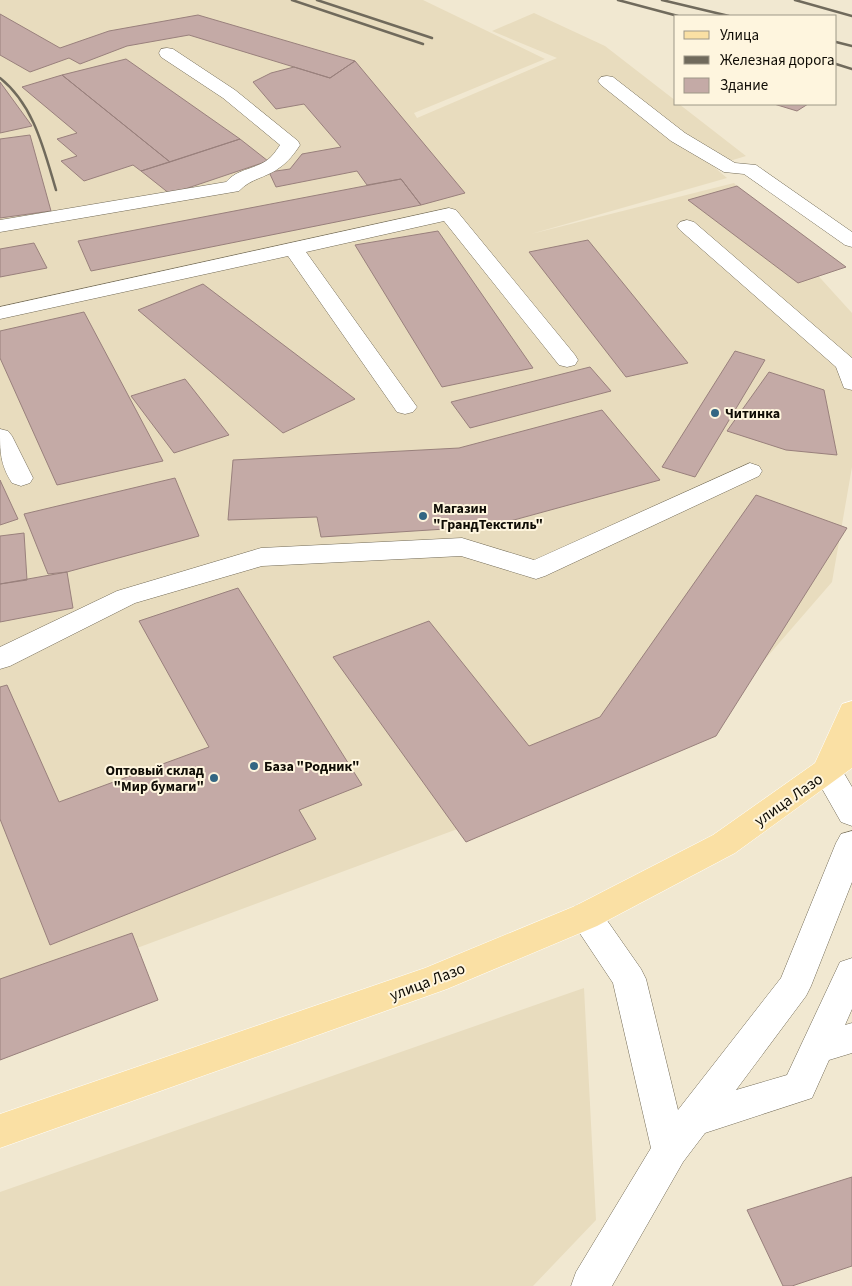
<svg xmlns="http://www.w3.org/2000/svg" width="852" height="1286" viewBox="0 0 852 1286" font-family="'Source Sans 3',sans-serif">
  <rect width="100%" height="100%" fill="#f1e8d1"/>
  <path fill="#e8dcbe" d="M 0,0 L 423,0 L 545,59 L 414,113 L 417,118 L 557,58 L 492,31 L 534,13 L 605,46 L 676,101 L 676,104 L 679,104 L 746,156 L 713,166 L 727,178 L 531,234 L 734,183 L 852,313 L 852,467 L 832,582 L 694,741 L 0,999 Z
    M 584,988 L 596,1220 L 533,1286 L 0,1286 L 0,1192 Z"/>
  <path fill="#c4aaa6" stroke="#99807c" d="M 0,14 L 60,48 L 109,31 L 198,15 L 355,61 L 330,78 L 189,35 L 127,46 L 80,64 L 69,58 L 30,72 L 0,55 Z
    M 126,59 L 240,139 L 170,162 L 62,75 Z
    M 355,61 L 465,193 L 421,205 L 401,179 L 367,185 L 357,171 L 276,187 L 269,172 L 290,169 L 302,154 L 341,147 L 304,104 L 276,109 L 253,82 L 271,73 L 294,67 L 330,78 Z
    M 62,75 L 170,162 L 141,171 L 133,165 L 84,181 L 61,161 L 77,156 L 57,139 L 77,133 L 22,87 Z
    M 0,82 L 32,126 L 0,133 Z
    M 774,104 L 808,104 L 797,111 Z
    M 30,135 L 51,211 L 0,218 L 0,139 Z
    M 240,139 L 268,161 L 170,194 L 141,171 Z
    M 401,179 L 421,205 L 91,271 L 78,241 Z
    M 737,186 L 846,267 L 798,283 L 688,200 Z
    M 438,231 L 533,368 L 442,387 L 355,245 Z
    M 588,240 L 688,363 L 626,377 L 529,252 Z
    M 34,243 L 47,268 L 0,277 L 0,249 Z
    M 203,284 L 355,399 L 283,433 L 138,310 Z
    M 84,312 L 163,461 L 57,485 L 0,358 L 0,331 Z
    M 735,351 L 765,360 L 695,477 L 662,467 Z
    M 590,367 L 611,391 L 470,428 L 451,402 Z
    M 769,372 L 824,390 L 837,455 L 786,450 L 727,431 Z
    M 185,379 L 229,435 L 174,453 L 131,396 Z
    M 602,410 L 660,480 L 492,526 L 321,537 L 317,517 L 228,520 L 233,460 L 459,448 Z
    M 175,478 L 199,536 L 67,572 L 48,574 L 24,514 Z
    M 0,480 L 18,519 L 0,525 Z
    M 756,495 L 847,528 L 716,736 L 466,842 L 333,657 L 429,621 L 529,746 L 600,717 Z
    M 24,533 L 27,580 L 0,584 L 0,536 Z
    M 67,572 L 73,608 L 0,622 L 0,584 Z
    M 238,588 L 362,785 L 299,810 L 316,839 L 50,945 L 0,819 L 0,687 L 7,685 L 59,802 L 209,747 L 139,621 Z
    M 132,933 L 158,1000 L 0,1060 L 0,979 Z
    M 852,1177 L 852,1266 L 792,1286 L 783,1286 L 747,1210 Z"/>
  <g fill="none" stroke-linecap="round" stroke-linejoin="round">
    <defs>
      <path id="minor" d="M 167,48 L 173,49 L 235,90 L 298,141 L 300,145 C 295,153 287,163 279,168 C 266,178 251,178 239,191 L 0,232 L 0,220 L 226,182 C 237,169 252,170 266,161 C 272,157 276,151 280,145 L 223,98 L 161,57 L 159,53 L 161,49 Z
        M 607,76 L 613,77 L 685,133 L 735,163 L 756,165 L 852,232 L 852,247 L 845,245 L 744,174 L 724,172 L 671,141 L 601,85 L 598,81 L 601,77 Z
        M 449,208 L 456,210 L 575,355 L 578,360 L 575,365 L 567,367 L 559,365 L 444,221 L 306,252 L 417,407 L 413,412 L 405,414 L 397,412 L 288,256 L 0,319 L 0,307 Z
        M 687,220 L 694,222 L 852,358 L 852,390 L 844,388 L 836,367 L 680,230 L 677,226 L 680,222 Z
        M 0,429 L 8,431 L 12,436 L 33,478 L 30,483 L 21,486 L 12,483 C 0,464 0,452 0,429 Z
        M 750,463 L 759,466 L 762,471 L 759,476 L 545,576 L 536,579 L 461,556 L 262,566 L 135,603 L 10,666 L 0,669 L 0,647 L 117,591 L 261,548 L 462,538 L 534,560 Z
        M 827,760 L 838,763 L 852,787 L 852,826 L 841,822 L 812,771 L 816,763 Z
        M 852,831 L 852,882 L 811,986 L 806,996 L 736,1090 L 787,1075 L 840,962 L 852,958 L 852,1009 L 845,1025 L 852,1023 L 852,1053 L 829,1060 L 812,1098 L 705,1133 L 683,1162 L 612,1286 L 571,1286 L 576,1272 L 651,1148 L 613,983 L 575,926 L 570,916 L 575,906 L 586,903 L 597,906 L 641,969 L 646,979 L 678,1110 L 781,978 L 836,843 L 841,834 Z"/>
      <path id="major" d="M 852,701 L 852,768 L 735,853 L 597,926 L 447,989 L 0,1148 L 0,1114 L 425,968 L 575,906 L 713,835 L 815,763 L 842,704 Z"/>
    </defs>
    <use href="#minor" stroke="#736b57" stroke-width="1"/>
    <use href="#major" stroke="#fff" stroke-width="1"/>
    <use href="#minor" fill="#fff" fill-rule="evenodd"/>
    <use href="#major" fill="#fae0a4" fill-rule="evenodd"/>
    <path stroke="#706a5c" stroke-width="2.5" d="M 292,0 L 423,44
      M 317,0 L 432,38
      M 618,0 L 678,16
      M 662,0 L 729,16
      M 795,0 L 852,16
      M 836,42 L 852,46
      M 836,64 L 852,69
      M 0,78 C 34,105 44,150 56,190"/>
  </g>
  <g fill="#336683" stroke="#fef5de" stroke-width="2">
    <circle cx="715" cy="413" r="5"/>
    <circle cx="423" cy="516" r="5"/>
    <circle cx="254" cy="766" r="5"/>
    <circle cx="214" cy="778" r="5"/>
  </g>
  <g text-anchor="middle" stroke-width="4" stroke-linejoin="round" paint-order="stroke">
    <g font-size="14" font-weight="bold" fill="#0f0c05" stroke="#fef5de" text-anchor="start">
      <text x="725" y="418">Читинка</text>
      <text x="433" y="513">Магазин<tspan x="433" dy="16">"ГрандТекстиль"</tspan></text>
      <text x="264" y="771">База "Родник"</text>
      <text x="204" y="775" text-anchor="end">Оптовый склад<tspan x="204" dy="16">"Мир бумаги"</tspan></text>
    </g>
    <g font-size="16" fill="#0f0c05" stroke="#fef5de">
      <text transform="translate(788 799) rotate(-35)" y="6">улица Лазо</text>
      <text transform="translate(427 981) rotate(-21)" y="6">улица Лазо</text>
    </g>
  </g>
  <rect x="674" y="15" width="162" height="90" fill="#fef5de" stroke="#9e9887"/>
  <rect x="684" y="31" width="25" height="8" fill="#fae0a4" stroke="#9e9887"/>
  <text x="720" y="40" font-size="15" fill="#0f0c05">Улица</text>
  <rect x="684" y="56" width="25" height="8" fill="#706a5c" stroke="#9e9887"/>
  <text x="720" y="65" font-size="15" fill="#0f0c05">Железная дорога</text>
  <rect x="684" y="78" width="25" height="15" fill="#c4aaa6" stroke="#9e9887"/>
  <text x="720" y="90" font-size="15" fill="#0f0c05">Здание</text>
</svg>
